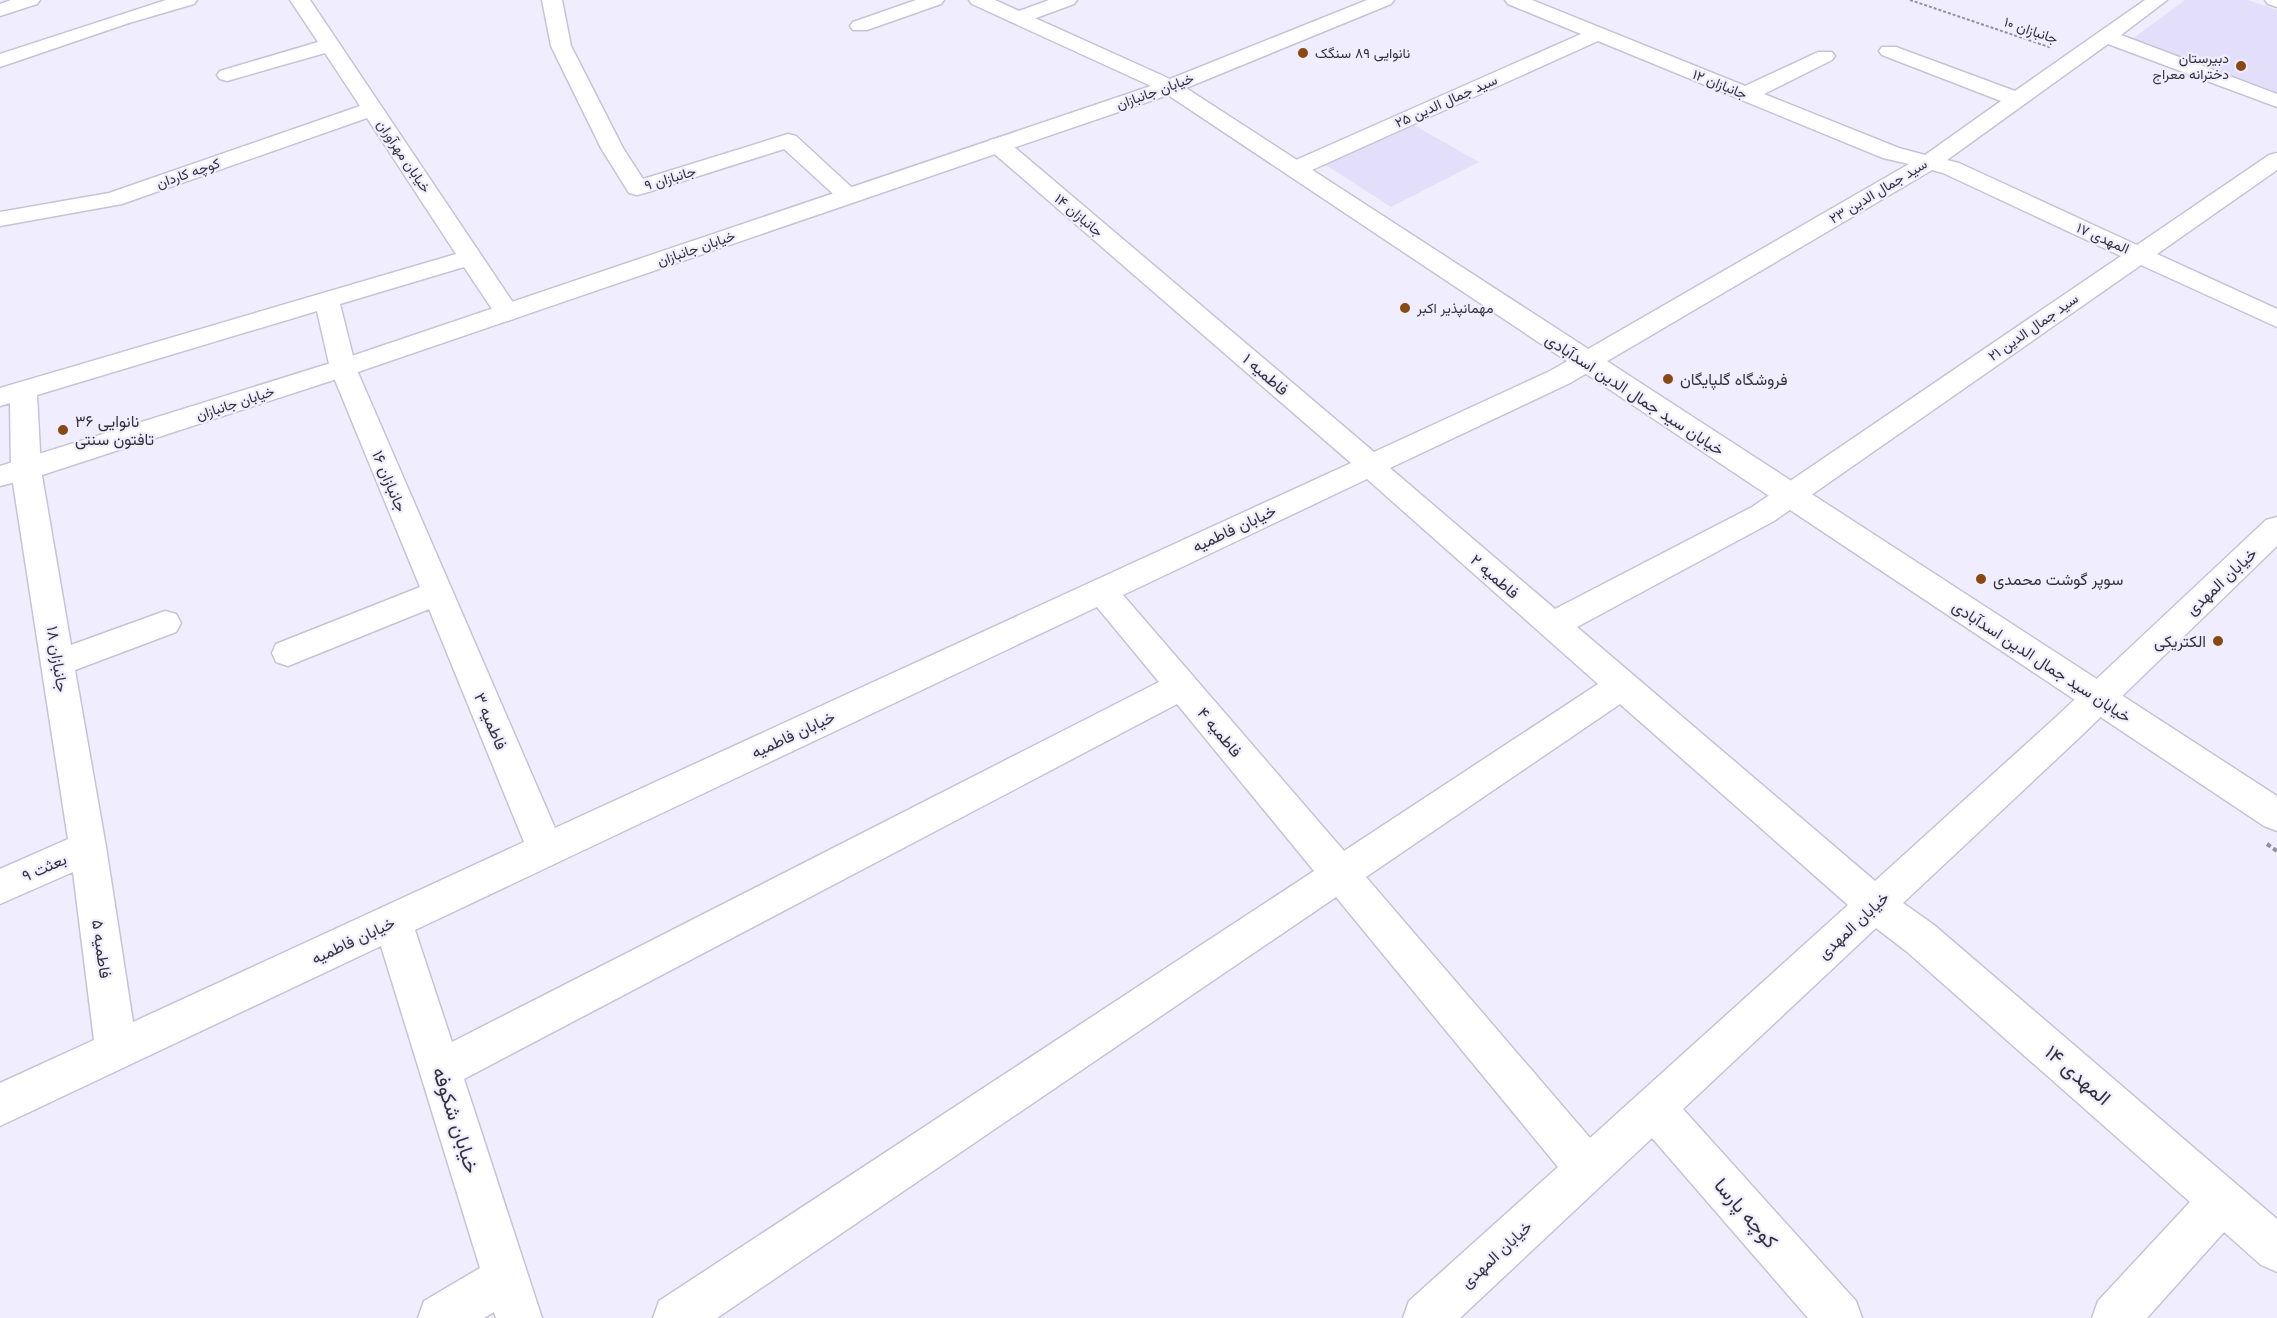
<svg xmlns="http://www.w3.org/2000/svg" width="2277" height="1318" viewBox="0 0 2277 1318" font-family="Quicksand,Vazirmatn,sans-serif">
  <rect width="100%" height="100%" fill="#f0eefe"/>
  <path fill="#e3dffa" d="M 2185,0 L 2248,0 L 2277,10 L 2277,93 L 2132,39 Z
    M 1412,124 L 1479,162 L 1391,207 L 1324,164 Z"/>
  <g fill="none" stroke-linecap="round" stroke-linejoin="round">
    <defs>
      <path id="minor" d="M 11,0 L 40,0 L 37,4 L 0,16 L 0,4 Z
        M 166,0 L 197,0 L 194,4 L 129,23 L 0,67 L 0,54 Z
        M 290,0 L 310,0 L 520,313 L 516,318 L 507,321 L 498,318 L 464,267 L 340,304 L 356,368 L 555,828 L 1351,463 L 990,150 L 987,145 L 990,140 L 998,138 L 1006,140 L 1374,452 L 1550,371 L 1909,164 L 1883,158 L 1598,41 L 1303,174 L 1295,176 L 1287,174 L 1284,169 L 1287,164 L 1581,34 L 1508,4 L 1505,0 L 1532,0 L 1745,86 L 1818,52 L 1832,52 L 1835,56 L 1832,60 L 1764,94 L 1899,148 L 1925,155 L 2001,101 L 1882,55 L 1879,51 L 1882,47 L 1896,47 L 2015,91 L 2145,0 L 2167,0 L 2121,35 L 2277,94 L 2277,107 L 2108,44 L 1947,160 L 1959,163 L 2137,245 L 2269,155 L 2277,153 L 2277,170 L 2157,254 L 2277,309 L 2277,327 L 2141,265 L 1774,521 L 1577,627 L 1875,881 L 2056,717 L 2266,520 L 2277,517 L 2277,546 L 2080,737 L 1903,903 L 1934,925 L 2277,1219 L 2277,1272 L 2261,1265 L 2224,1232 L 2147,1318 L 2092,1318 L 2098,1301 L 2190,1202 L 1906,951 L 1876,928 L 1683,1109 L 1856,1301 L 1862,1318 L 1808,1318 L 1652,1138 L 1460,1318 L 1403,1318 L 1409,1301 L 1558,1167 L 1336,897 L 717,1318 L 653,1318 L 659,1301 L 1314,871 L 1177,704 L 464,1079 L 542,1318 L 496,1318 L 494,1312 L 484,1318 L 418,1318 L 424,1301 L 480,1268 L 381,946 L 0,1126 L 0,1083 L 94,1040 L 73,872 L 0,904 L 0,869 L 68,839 L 11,470 L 10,403 L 0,406 L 0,388 L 456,254 L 367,118 L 122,204 L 0,226 L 0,212 L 109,193 L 360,106 L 325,53 L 227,81 L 220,79 L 217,75 L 220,71 L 318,42 ZM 1932,170 L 1943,173 L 2121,256 L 1752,507 L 1555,609 L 1390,468 L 1570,383 ZM 317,311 L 330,368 L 420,587 L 276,644 L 272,653 L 276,662 L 288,666 L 429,609 L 524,842 L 133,1022 L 106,847 L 75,670 L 176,632 L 181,623 L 176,614 L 165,611 L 71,645 L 41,470 L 37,395 ZM 1367,479 L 1598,684 L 1344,851 L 1123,595 ZM 1097,607 L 1159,682 L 452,1042 L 415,930 ZM 1620,704 L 1848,905 L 1590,1138 L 1366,877 Z
        M 542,0 L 562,0 L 571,46 L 623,148 L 643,179 L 788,134 L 796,136 L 861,196 L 857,201 L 849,203 L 841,201 L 784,149 L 645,193 L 637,195 L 629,193 L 601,148 L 551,46 Z
        M 916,0 L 944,0 L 941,4 L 867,30 L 853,30 L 850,26 L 853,22 Z
        M 1049,0 L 1077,0 L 1074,4 L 1025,22 L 1011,22 L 1008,18 L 1011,14 Z
        M 2265,0 L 2277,0 L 2277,7 L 2268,4 Z"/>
      <path id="major" d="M 969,0 L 995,0 L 1170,79 L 1367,0 L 1394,0 L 1391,4 L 1186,88 L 2277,796 L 2277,831 L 2264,826 L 1168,95 L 352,374 L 36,477 L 0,486 L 0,466 L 334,362 L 1151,86 L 972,4 Z"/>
    </defs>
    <use href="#minor" stroke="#c6c3d6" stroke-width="3"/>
    <use href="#major" stroke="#c6c3d6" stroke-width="3"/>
    <path stroke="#92909c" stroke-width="2" stroke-dasharray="3 2" stroke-linecap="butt" d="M 1910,0 L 2052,48"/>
    <path stroke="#92909c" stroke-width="4" stroke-dasharray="4.5 3" stroke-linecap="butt" d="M 2267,844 L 2277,851"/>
    <use href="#minor" fill="#fff" fill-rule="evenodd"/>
    <use href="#major" fill="#fff" fill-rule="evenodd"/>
  </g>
  <g fill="#8a4914" stroke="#f0eefe" stroke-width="2">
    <circle cx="1303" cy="53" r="6"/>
    <circle cx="2241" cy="66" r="6"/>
    <circle cx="1405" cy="308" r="6"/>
    <circle cx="1668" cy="379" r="6"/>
    <circle cx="63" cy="430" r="6"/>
    <circle cx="1981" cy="579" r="6"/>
    <circle cx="2218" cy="641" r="6"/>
  </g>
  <g text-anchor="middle" stroke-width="4.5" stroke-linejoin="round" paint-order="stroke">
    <g font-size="14" fill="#33323a" stroke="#f0eefe">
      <text transform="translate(2031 30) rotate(19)" y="5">جانبازان ۱۰</text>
      <text transform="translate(1720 84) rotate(22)" y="5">جانبازان ۱۲</text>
      <text transform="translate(1155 91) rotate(-20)" y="5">خیابان جانبازان</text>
      <text transform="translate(1446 101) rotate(-24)" y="5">سید جمال الدین ۲۵</text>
      <text transform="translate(404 156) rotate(56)" y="5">خیابان مهرآوران</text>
      <text transform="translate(188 173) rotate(-19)" y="5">کوچه کاردان</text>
      <text transform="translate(670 178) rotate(-17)" y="5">جانبازان ۹</text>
      <text transform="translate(1878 191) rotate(-31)" y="5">سید جمال الدین ۲۳</text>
      <text transform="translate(1079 215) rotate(40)" y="5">جانبازان ۱۴</text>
      <text transform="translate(2103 238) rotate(24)" y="5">المهدی ۱۷</text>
      <text transform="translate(696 248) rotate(-19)" y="5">خیابان جانبازان</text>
      <text transform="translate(2033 327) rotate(-35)" y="5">سید جمال الدین ۲۱</text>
      <text transform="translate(235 403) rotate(-18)" y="5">خیابان جانبازان</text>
    </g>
    <g font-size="14" fill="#33323a" stroke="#f0eefe" text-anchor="start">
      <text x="1315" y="58">نانوایی ۸۹ سنگک</text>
      <text x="2229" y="63" text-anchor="end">دبیرستان<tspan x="2229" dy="16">دخترانه معراج</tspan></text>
      <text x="1417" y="313">مهمانپذیر اکبر</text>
    </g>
    <g font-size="16" fill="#33323a" stroke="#f0eefe">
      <text transform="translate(1266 374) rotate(41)" y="6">فاطمیه ۱</text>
      <text transform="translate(1635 394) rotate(33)" y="6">خیابان سید جمال الدین اسدآبادی</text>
      <text transform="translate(390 481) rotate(67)" y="6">جانبازان ۱۶</text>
      <text transform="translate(1234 528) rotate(-25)" y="6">خیابان فاطمیه</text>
      <text transform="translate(1495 576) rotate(41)" y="6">فاطمیه ۲</text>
      <text transform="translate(2221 581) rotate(-43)" y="6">خیابان المهدی</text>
      <text transform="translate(58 659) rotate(81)" y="6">جانبازان ۱۸</text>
      <text transform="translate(2042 661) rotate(33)" y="6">خیابان سید جمال الدین اسدآبادی</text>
      <text transform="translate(491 721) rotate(67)" y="6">فاطمیه ۳</text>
      <text transform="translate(1220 732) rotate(50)" y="6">فاطمیه ۴</text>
      <text transform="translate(793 734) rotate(-25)" y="6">خیابان فاطمیه</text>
      <text transform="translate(44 867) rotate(-24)" y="6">بعثت ۹</text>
      <text transform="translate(1853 925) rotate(-43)" y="6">خیابان المهدی</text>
      <text transform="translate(353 940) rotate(-25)" y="6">خیابان فاطمیه</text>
      <text transform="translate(102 949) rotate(82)" y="6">فاطمیه ۵</text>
      <text transform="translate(1496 1254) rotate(-43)" y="6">خیابان المهدی</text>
    </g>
    <g font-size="16" fill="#33323a" stroke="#f0eefe" text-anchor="start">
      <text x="1680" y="385">فروشگاه گلپایگان</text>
      <text x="75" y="427">نانوایی ۳۶<tspan x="75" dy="18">تافتون سنتی</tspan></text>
      <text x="1993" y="585">سوپر گوشت محمدی</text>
      <text x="2206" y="647" text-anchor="end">الکتریکی</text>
    </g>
    <g font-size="20" fill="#33323a" stroke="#f0eefe">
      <text transform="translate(2078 1075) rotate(41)" y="7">المهدی ۱۴</text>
      <text transform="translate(456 1120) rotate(72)" y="7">خیابان شکوفه</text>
      <text transform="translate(1746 1213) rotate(49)" y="7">کوچه پارسا</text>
    </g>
  </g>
</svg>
